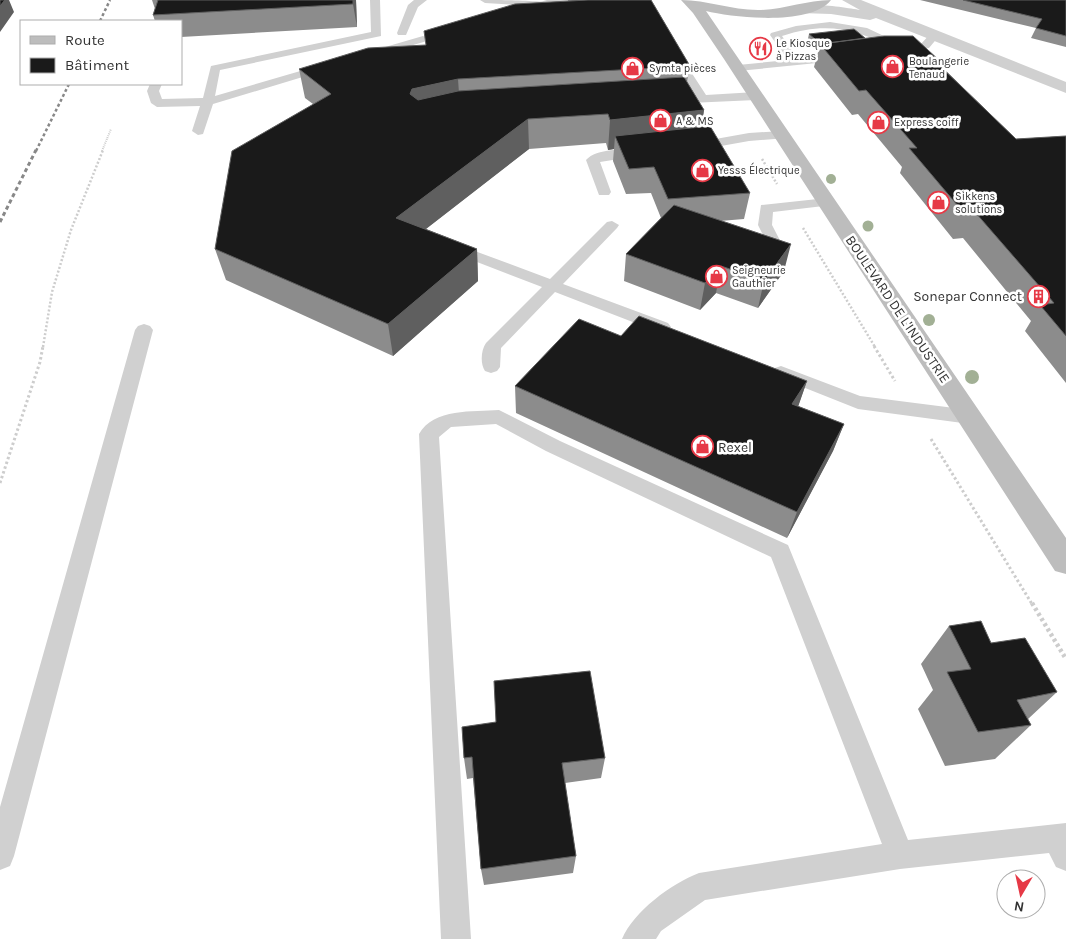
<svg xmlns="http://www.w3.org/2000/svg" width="1066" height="939" viewBox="0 0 1066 939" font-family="Karla,sans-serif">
  <rect width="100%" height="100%" fill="#fff"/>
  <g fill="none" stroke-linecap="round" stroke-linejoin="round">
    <path stroke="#cdcdcd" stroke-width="2" stroke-dasharray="1 1" stroke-linecap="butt" d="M 102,151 L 111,129"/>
    <path stroke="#cdcdcd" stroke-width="2.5" stroke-dasharray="2 2" stroke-linecap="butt" d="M 762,159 L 777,184
      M 803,228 L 875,347
      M 43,347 L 52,292 L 71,230 L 103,150"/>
    <path stroke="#cdcdcd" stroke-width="3" stroke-dasharray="2.5 2.5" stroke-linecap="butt" d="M 874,346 L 895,381
      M 931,439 L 1032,604
      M 0,483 L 40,362 L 43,346"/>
    <path stroke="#cdcdcd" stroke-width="4.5" stroke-dasharray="3 3" stroke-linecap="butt" d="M 1032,603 L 1066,659"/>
    <path fill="#d0d0d0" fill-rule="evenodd" d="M 370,0 L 380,0 L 381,36 L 220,70 L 215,96 L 321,65 L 329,65 L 331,67 L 329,69 L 213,104 L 203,134 L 198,135 L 192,131 L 200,106 L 157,107 L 151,103 L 147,91 L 150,84 L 162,84 L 159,91 L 162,99 L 203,98 L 211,66 L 371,32 Z
      M 414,0 L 427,0 L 418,7 L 406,35 L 398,35 L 397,33 L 408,5 Z
      M 480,0 C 495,0 545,0 554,4 L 549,7 L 485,3 Z
      M 830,22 L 867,28 L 907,47 L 921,44 L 930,34 L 938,34 L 939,36 L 929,48 L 899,55 L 893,52 L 896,49 C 855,29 827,21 782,36 L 798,59 L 843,55 L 847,56 L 847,60 L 738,71 L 732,68 L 738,65 L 788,60 L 770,35 L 771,33 L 796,26 Z
      M 423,36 L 429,39 L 427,41 L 372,57 L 366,54 L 368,52 Z
      M 674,51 L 678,52 L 706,95 L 756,92 L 762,96 L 756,100 L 667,104 L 665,101 L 667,98 L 694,96 L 668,54 Z
      M 782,131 L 787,132 L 789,135 L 787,138 L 749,141 L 693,151 L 686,147 L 693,143 L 749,133 Z
      M 639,148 L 646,152 L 644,155 L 600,162 L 611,192 L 609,195 L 599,195 L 586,160 C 597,148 624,150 639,148 Z
      M 827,198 L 832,199 L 834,202 L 832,205 L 773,212 L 772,225 L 787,254 L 779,259 L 774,257 L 758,225 L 761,205 Z
      M 612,221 L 619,225 L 617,228 L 563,284 L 668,323 L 671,327 L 668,331 L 656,331 L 555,292 L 501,348 L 500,367 L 497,371 L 491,373 L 485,371 C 480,364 481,350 486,343 L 542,287 L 446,250 L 443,247 L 446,244 L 456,244 L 550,279 L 607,222 Z
      M 144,324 L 150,326 L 153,330 L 14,856 L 10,866 L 0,870 L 0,807 L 135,330 L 138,326 Z
      M 781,366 L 860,396 L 970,410 L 977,412 L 979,417 L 977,422 L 970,424 L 858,409 L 775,376 L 772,372 L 775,368 Z
      M 499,410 L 560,441 L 788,545 L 908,840 L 1066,823 L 1066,871 L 1056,867 L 1049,853 L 900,869 L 705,900 L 661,931 L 656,939 L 622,939 C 634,911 671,884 699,873 L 882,844 L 771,557 L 546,451 L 496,424 L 451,427 L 439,437 L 471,939 L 441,939 L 419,434 C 434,408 473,412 499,410 Z"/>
    <path fill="#d0d0d0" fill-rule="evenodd" d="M 547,0 L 569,0 L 567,3 L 520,16 L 513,12 L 515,9 Z"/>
    <path fill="#d0d0d0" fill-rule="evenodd" d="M 842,0 L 861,0 L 1066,82 L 1066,93 L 876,18 L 870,20 L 831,14 L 800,13 L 793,9 C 801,0 847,8 860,10 Z"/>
    <path fill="#bdbdbd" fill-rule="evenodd" d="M 681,0 C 707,0 731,10 758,10 C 784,10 806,0 831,0 C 811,26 734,18 706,11 L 1066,538 L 1066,574 L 1055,571 L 724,59 L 693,13 Z"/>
    <path stroke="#888" stroke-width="2.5" stroke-dasharray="3 2.5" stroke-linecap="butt" d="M 100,21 L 110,0
      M 36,151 L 69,84"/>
    <path stroke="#888" stroke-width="3" stroke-dasharray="4 3" stroke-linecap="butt" d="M 0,222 L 36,150"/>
  </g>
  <g fill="#a2b095">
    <circle cx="831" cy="179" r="5"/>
    <circle cx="868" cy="226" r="5.5"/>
    <circle cx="929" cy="320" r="6"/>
    <circle cx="972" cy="377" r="7"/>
  </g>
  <path fill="#8c8c8c" d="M 152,0 L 356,0 L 357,27 L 181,37 L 181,21 L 155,21 L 153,15 L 155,9 Z
    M 568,0 L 651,0 L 690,66 L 687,82 L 704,110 L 702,126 L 750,193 L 744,219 L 720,221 L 784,271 L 758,308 L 716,293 L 700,310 L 624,281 L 626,254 L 661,218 L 651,193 L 626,194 L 613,161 L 614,149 L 608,150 L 606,143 L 529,149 L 426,229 L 477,249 L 478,281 L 393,356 L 226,280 L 215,249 L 313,104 L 305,98 L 299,69 L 426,45 L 568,1 Z
    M 920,0 L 1066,0 L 1066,47 L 1031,38 L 1036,28 Z
    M 809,34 L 865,38 L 942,63 L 941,66 L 1016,139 L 1066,136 L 1066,383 L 1025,331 L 1031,321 L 963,238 L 953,239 L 900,173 L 902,167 L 858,114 L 852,115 L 814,67 L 818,52 L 807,43 Z
    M 621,336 L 807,381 L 798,406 L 844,424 L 833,451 L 787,538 L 516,413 L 515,386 Z
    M 949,626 L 991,643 L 1057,692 L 1028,719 L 1031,725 L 995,759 L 945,766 L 918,709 L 933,690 L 921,664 Z
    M 462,727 L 605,758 L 601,778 L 565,783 L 576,856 L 573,873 L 484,885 L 481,869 L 473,778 L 467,779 L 464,758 Z"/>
  <path fill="#5f5f5f" d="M 5,0 L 9,0 L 14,12 L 0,32 L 0,6 Z
    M 353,0 L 356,0 L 357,27 L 353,4 Z
    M 458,79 L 460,108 L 416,118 L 410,94 L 412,89 Z
    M 704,110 L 699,140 L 615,136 L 614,149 L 608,150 L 610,120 Z
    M 528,119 L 529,149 L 400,249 L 396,218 Z
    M 791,244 L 784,271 L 758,308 L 764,281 Z
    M 477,249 L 478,281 L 393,356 L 388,324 Z
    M 721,266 L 716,293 L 700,310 L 705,283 Z
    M 807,381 L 798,407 L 792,404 Z
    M 844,424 L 833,451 L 787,538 L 797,512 Z"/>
  <path fill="#1a1a1a" stroke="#5f5f5f" d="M 0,0 L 5,0 L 0,6 Z
    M 158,0 L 353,0 L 353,4 L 153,15 Z
    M 588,0 L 651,0 L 690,66 L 458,79 L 412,89 L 410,94 L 418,100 L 458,91 L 684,77 L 704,110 L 610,120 L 608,114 L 528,119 L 396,218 L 477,249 L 388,324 L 215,249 L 232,151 L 331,94 L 299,69 L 368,48 L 426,45 L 424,31 L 515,4 Z
    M 963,0 L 1066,0 L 1066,36 L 1036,28 L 1042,19 Z
    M 854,29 L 865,38 L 821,44 L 809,34 Z
    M 884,36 L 913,36 L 942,63 L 938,64 L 1016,139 L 1066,136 L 1066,336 L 1040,305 L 1054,303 L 975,212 L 964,213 L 909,148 L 917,148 L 866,90 L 859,91 L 820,44 Z
    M 710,126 L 750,193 L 668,199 L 654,167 L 629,169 L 615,136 Z
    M 674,205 L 791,244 L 764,281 L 721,266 L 705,283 L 626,254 Z
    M 639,316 L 807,381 L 792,404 L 844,424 L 797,512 L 515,386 L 579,319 L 621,336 Z
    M 981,621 L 991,643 L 1025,638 L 1057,692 L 1017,700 L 1031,725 L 978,732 L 947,672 L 971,669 L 949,626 Z
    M 590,671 L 605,758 L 562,763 L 576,856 L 481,869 L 472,757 L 464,758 L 462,727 L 496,722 L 494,681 Z"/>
  <defs>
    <symbol id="restaurant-ring" viewBox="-11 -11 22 22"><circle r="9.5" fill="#fff" stroke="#e63946" stroke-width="1.5"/><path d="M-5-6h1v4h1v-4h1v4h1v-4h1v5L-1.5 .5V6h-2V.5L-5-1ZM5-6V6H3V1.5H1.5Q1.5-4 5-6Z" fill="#e63946"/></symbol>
    <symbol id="shop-ring" viewBox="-11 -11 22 22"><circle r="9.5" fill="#fff" stroke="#e63946" stroke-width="1.5"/><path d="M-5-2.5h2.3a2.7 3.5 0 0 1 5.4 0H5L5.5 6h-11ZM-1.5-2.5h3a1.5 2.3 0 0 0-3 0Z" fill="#e63946"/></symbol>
    <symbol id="building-ring" viewBox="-11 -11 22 22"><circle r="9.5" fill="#fff" stroke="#e63946" stroke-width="1.5"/><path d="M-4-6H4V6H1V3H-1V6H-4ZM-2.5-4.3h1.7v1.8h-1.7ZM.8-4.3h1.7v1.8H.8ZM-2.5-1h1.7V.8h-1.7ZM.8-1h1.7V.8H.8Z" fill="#e63946"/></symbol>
  </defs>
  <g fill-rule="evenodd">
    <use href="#restaurant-ring" x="748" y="36" width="25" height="25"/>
    <use href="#shop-ring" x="880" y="54" width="25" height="25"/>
    <use href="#shop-ring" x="620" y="56" width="25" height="25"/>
    <use href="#shop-ring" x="648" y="108" width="25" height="25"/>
    <use href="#shop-ring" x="866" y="110" width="25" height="25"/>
    <use href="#shop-ring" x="690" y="158" width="25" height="25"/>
    <use href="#shop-ring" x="926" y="190" width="25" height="25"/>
    <use href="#shop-ring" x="704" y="264" width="25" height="25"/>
    <use href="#building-ring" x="1026" y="284" width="25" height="25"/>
    <use href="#shop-ring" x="690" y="434" width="25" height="25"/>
  </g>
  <g text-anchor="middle" stroke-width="5" stroke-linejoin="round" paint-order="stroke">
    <g font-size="11" fill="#333" stroke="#fff" text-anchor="start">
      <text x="776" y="47">Le Kiosque<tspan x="776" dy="13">à Pizzas</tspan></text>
      <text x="909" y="65">Boulangerie<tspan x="909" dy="13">Tenaud</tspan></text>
      <text x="649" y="72">Symta pièces</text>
      <text x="676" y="125">A &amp; MS</text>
      <text x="894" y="126">Express coiff</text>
      <text x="718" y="174">Yesss Électrique</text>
      <text x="955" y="200">Sikkens<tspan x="955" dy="13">solutions</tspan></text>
      <text x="732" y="274">Seigneurie<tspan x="732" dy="13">Gauthier</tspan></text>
    </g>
    <g font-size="14" fill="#333" stroke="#fff" text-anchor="end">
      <text x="1022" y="301">Sonepar Connect</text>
      <text x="718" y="452" text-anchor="start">Rexel</text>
    </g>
    <g font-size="14" fill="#333" stroke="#fff">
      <text transform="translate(898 309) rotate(56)" y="5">BOULEVARD DE L'INDUSTRIE</text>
    </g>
  </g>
  <rect x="20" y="20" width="162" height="65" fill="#ffffff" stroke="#adadad"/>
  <rect x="30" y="36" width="25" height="8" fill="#bdbdbd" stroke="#adadad"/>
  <text x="65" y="45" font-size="15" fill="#333333">Route</text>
  <rect x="30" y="58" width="25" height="15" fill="#1a1a1a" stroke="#adadad"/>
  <text x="65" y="70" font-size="15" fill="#333333">Bâtiment</text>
  <g transform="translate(1021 894) rotate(189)"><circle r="24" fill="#ffffff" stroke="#adadad"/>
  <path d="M0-4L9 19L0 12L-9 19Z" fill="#e63946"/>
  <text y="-8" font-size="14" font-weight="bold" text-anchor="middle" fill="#333333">N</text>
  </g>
</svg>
